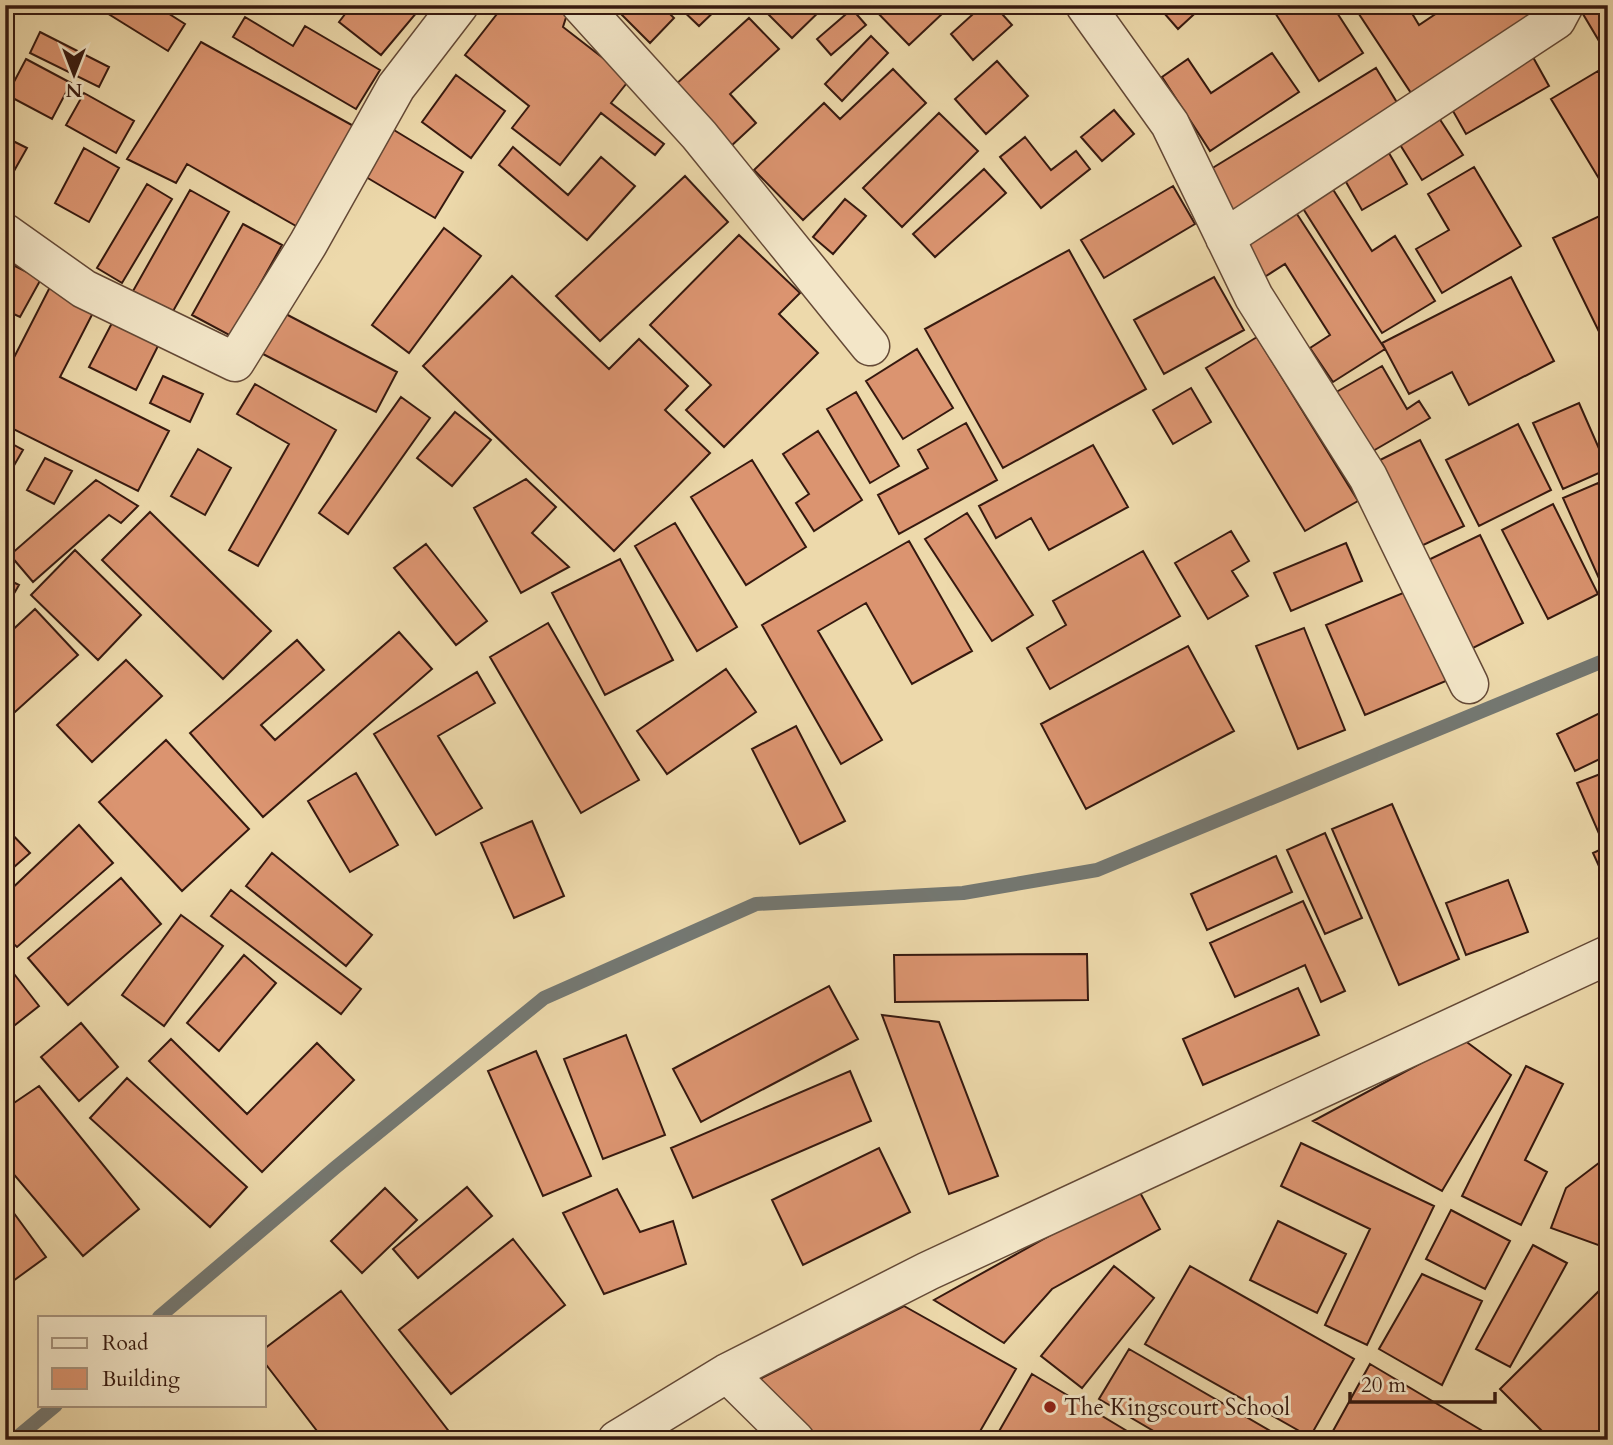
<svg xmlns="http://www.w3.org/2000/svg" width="1613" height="1445" viewBox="0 0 1613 1445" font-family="Cardo,serif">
  <rect width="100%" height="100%" fill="#edd9ab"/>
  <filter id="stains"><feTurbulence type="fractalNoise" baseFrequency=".00286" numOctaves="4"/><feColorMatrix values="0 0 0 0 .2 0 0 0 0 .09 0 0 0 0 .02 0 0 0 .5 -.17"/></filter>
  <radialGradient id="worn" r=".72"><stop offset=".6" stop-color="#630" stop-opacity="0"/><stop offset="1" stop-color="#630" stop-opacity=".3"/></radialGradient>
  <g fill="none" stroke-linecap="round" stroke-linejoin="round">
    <path stroke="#747872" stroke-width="14" d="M 159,1317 L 336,1167 L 544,998 L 756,904 L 963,893 L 1097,870 L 1608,659
      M 14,1440 L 56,1405"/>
  </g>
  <path fill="#db9470" stroke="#36190f" stroke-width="2" d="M 94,5 L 155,5 L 185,24 L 168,51 Z
    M 352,5 L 410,5 L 418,11 L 381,55 L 339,22 Z
    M 504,5 L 570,5 L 563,27 L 630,79 L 611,103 L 664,144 L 655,155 L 601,113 L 560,165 L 512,128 L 529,106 L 465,55 Z
    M 612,5 L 661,5 L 674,18 L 650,43 Z
    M 677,5 L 721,5 L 699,26 Z
    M 769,5 L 826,5 L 792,38 L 764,10 Z
    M 870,5 L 935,5 L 943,13 L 909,45 Z
    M 983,5 L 994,5 L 1012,25 L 973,60 L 951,34 Z
    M 1157,5 L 1204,5 L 1178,29 Z
    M 1270,5 L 1332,5 L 1363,53 L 1319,81 Z
    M 1353,5 L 1407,5 L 1419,25 L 1449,5 L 1534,5 L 1542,17 L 1415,99 Z
    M 1598,5 L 1608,5 L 1608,56 L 1583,14 Z
    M 852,9 L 866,25 L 831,55 L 817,39 Z
    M 245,17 L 293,46 L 305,26 L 380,70 L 356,109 L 233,37 Z
    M 749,18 L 779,49 L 730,94 L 756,123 L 730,147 L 674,86 Z
    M 40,32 L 109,67 L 99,87 L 30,53 Z
    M 871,36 L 888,53 L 842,101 L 825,84 Z
    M 201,42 L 359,129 L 303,230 L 187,164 L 176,183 L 127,159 Z
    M 1529,50 L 1549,86 L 1466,134 L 1445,97 Z
    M 1272,53 L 1299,92 L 1210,151 L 1162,77 L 1188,59 L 1211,93 Z
    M 26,59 L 71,83 L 52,119 L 7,95 Z
    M 997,61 L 1028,96 L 986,134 L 955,99 Z
    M 1376,68 L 1404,114 L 1234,218 L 1206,172 Z
    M 893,69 L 926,103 L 803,220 L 754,170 L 824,103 L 840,119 Z
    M 1598,71 L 1608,86 L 1608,178 L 1601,182 L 1551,99 Z
    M 456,75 L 505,111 L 471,158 L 422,122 Z
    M 84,93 L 134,121 L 116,153 L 66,125 Z
    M 1114,110 L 1134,134 L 1102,161 L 1081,137 Z
    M 939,113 L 978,151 L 902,227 L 863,188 Z
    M 1439,118 L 1463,155 L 1422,180 L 1399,143 Z
    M 389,127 L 463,172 L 435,218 L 361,174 Z
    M 5,137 L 27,148 L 5,187 Z
    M 1025,137 L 1051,170 L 1076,151 L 1090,169 L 1041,208 L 1000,157 Z
    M 513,147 L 568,195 L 601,157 L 635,186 L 587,240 L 499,165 Z
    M 84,148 L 119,168 L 89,222 L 55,203 Z
    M 1386,148 L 1407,184 L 1362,210 L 1342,175 Z
    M 1474,167 L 1521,246 L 1442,293 L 1416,249 L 1449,230 L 1428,194 Z
    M 984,169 L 1006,193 L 935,257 L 913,234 Z
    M 685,176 L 728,222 L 600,341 L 556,296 Z
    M 1327,180 L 1372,251 L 1395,236 L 1435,301 L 1382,333 L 1297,199 Z
    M 147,184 L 172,199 L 122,283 L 97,268 Z
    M 1173,186 L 1195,224 L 1104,278 L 1081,240 Z
    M 190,190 L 229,212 L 172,313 L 133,291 Z
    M 845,199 L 866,216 L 833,254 L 813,237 Z
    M 1293,208 L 1385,349 L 1333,382 L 1310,348 L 1330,335 L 1285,264 L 1263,278 L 1239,242 Z
    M 1608,212 L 1608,350 L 1553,238 Z
    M 243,224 L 282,245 L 231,336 L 192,315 Z
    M 444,228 L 481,256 L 409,353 L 372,325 Z
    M 739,235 L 800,293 L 779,314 L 818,353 L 724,447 L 686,410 L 711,385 L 650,325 Z
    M 1069,250 L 1146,389 L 1003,468 L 925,329 Z
    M 5,261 L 41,279 L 20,317 L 5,310 Z
    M 512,276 L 609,369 L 639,339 L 688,386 L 665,410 L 710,453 L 614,551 L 423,366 Z
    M 1214,277 L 1244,330 L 1164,374 L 1134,320 Z
    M 1511,277 L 1554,361 L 1469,405 L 1452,372 L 1409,394 L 1382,343 Z
    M 51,285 L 96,307 L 60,377 L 169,431 L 138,491 L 5,425 L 5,375 Z
    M 280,311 L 397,372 L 376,412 L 259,352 Z
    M 113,321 L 159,344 L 136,390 L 89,367 Z
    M 1257,337 L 1358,501 L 1305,531 L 1206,368 Z
    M 917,349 L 953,408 L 903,439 L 866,381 Z
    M 1382,366 L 1407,409 L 1419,401 L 1430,418 L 1366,455 L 1331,395 Z
    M 163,376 L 203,394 L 190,422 L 150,403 Z
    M 255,384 L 336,430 L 258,566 L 229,550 L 289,444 L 237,414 Z
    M 1191,388 L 1211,422 L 1173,444 L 1153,410 Z
    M 856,392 L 899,466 L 870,483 L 827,409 Z
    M 401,397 L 430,418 L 348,534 L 319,513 Z
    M 1579,403 L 1608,469 L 1563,489 L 1533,423 Z
    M 455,412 L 491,440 L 452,486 L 417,458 Z
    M 966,423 L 997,480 L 899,534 L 878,495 L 928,468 L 918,450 Z
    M 1518,424 L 1551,490 L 1479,526 L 1446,460 Z
    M 818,431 L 862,500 L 814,531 L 796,503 L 809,494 L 783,454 Z
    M 5,440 L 23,450 L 5,481 Z
    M 1420,440 L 1464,526 L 1419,547 L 1376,462 Z
    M 1093,445 L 1128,507 L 1049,550 L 1031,518 L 996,538 L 979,506 Z
    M 198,449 L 231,468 L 205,515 L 171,496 Z
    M 45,458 L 72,471 L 54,504 L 27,490 Z
    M 752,460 L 806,547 L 746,585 L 691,497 Z
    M 526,479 L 556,507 L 532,533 L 569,567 L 521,593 L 474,508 Z
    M 96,480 L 138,506 L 121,523 L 109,515 L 33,582 L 10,555 Z
    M 1598,483 L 1608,504 L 1606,594 L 1563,498 Z
    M 1553,504 L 1598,594 L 1548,619 L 1502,530 Z
    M 150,512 L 271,631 L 223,679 L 102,560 Z
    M 967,513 L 1033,615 L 992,641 L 925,539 Z
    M 675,523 L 737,627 L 697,651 L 635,546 Z
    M 1231,531 L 1249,561 L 1232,571 L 1248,596 L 1208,619 L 1175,563 Z
    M 1480,535 L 1523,623 L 1465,652 L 1422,563 Z
    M 909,541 L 972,651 L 912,684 L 866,603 L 818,631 L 882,740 L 841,764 L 762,625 Z
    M 1346,543 L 1362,581 L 1291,611 L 1274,573 Z
    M 426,544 L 487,621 L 456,645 L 394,568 Z
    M 75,550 L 141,615 L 98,660 L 31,595 Z
    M 1143,551 L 1180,616 L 1050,689 L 1027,648 L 1066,625 L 1053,601 Z
    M 620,559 L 673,660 L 605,695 L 552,593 Z
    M 5,578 L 19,585 L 5,609 Z
    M 1415,588 L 1453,678 L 1365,715 L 1326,625 Z
    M 35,609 L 78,655 L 5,721 L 5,637 Z
    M 548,623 L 639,780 L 581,813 L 490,657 Z
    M 1304,628 L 1345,730 L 1298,749 L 1256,646 Z
    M 399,632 L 432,669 L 263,817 L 190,733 L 297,640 L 324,670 L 261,725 L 275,740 Z
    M 1188,646 L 1234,731 L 1086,809 L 1041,724 Z
    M 126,660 L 162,696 L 92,762 L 57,725 Z
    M 726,669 L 756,712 L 667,774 L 637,731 Z
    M 477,672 L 495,703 L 438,736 L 482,808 L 436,835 L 374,734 Z
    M 1608,709 L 1608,755 L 1575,771 L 1557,734 Z
    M 796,726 L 845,821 L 800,844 L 752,749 Z
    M 166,740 L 249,829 L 182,891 L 99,802 Z
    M 1608,771 L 1608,832 L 1600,836 L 1577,783 Z
    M 356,773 L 398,845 L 350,872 L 308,801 Z
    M 1392,804 L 1459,959 L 1399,985 L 1332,829 Z
    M 532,821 L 564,896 L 514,918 L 481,843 Z
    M 79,825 L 113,863 L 17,947 L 5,936 L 5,895 Z
    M 5,827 L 30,853 L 5,875 Z
    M 1325,833 L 1362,918 L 1325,934 L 1287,850 Z
    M 1608,846 L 1608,886 L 1593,853 Z
    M 272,853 L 372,935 L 346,966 L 246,886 Z
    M 1276,856 L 1292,892 L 1207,930 L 1191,894 Z
    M 121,878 L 161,924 L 68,1005 L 28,958 Z
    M 1508,880 L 1528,932 L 1466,955 L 1446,903 Z
    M 231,890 L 361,989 L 341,1014 L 211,916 Z
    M 1303,901 L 1345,991 L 1321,1002 L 1305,965 L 1235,997 L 1210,943 Z
    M 181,915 L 223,946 L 164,1026 L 122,995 Z
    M 1087,954 L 1088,1000 L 895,1002 L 894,955 Z
    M 244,955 L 276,983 L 219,1051 L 187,1023 Z
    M 11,970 L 39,1006 L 5,1033 L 5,975 Z
    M 829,986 L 858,1039 L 701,1122 L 673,1069 Z
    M 1298,988 L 1319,1035 L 1203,1085 L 1183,1039 Z
    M 882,1015 L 939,1022 L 998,1176 L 949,1194 Z
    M 81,1023 L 118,1067 L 79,1101 L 41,1057 Z
    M 626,1035 L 665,1135 L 603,1159 L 564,1059 Z
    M 171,1039 L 247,1114 L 317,1043 L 354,1080 L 262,1172 L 149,1061 Z
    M 1464,1040 L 1511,1075 L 1442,1191 L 1313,1121 Z
    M 536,1051 L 591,1176 L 543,1196 L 488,1071 Z
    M 1526,1066 L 1563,1084 L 1525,1160 L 1547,1172 L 1521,1225 L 1462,1196 Z
    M 850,1071 L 871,1121 L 693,1198 L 671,1148 Z
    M 127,1078 L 247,1187 L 210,1227 L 90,1118 Z
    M 39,1086 L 139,1209 L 83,1256 L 5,1164 L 5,1109 Z
    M 1301,1143 L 1434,1206 L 1367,1345 L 1325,1325 L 1370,1229 L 1281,1186 Z
    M 879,1148 L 910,1212 L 803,1265 L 772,1200 Z
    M 1608,1156 L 1608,1238 L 1598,1245 L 1551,1228 L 1566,1188 Z
    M 467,1187 L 492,1216 L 418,1278 L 393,1249 Z
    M 1137,1187 L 1160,1229 L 1052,1289 L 1004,1343 L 934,1300 Z
    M 385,1188 L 417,1220 L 362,1273 L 331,1241 Z
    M 617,1189 L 640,1232 L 673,1221 L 686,1264 L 604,1294 L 563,1213 Z
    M 5,1201 L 46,1257 L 9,1284 L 5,1279 Z
    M 1451,1210 L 1510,1241 L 1485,1289 L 1426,1259 Z
    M 1278,1221 L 1346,1254 L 1317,1313 L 1250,1280 Z
    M 513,1239 L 565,1305 L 451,1394 L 399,1330 Z
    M 1533,1245 L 1567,1263 L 1510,1367 L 1476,1349 Z
    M 1114,1266 L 1154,1298 L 1082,1388 L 1041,1356 Z
    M 1190,1266 L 1354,1359 L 1310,1437 L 1145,1344 Z
    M 1422,1274 L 1482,1301 L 1442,1385 L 1379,1349 Z
    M 1608,1282 L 1608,1440 L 1551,1440 L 1500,1389 Z
    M 341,1291 L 454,1438 L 451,1440 L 324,1440 L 264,1362 L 264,1349 Z
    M 904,1306 L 1016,1369 L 975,1440 L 812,1440 L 752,1383 Z
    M 1129,1349 L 1286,1440 L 1169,1440 L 1099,1399 Z
    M 1370,1364 L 1481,1430 L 1474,1440 L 1328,1440 Z
    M 1032,1374 L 1142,1440 L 994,1440 Z"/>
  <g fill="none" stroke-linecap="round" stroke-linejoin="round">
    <defs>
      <path id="minor" d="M 581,5 L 699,135 L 870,346
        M 1085,5 L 1170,124 L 1254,297 L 1368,477 L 1469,684
        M 5,233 L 84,289 L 235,362 L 308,244 L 396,87 L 459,5
        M 1225,238 L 1556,20 L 1564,5
        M 727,1373 L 795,1440
        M 617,1440 L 727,1373 L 928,1271 L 1608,955"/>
    </defs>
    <use href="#minor" stroke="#644936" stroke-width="41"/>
    <use href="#minor" stroke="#f3e6c8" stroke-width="38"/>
  </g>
  <circle fill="#8f2418" stroke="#f3e6c8" stroke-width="2.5" cx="1050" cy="1407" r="7"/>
  <g text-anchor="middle" stroke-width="6" stroke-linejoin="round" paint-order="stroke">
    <g font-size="23" fill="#36190f" stroke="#f3e6c8" text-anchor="start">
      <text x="1064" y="1415">The Kingscourt School</text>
    </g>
  </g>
  <rect width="1613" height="1445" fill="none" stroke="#edd9ab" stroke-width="28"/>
  <rect x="7" y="7" width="1599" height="1431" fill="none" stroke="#36190f" stroke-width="3.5"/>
  <rect x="14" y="14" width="1585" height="1417" fill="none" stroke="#36190f" stroke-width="2"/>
  <rect x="38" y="1316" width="228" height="91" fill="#f3e6c8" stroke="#a7947e" stroke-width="2"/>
  <rect x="52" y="1338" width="35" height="10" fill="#f3e6c8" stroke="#a7947e" stroke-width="2"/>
  <text x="102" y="1350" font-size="21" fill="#36190f">Road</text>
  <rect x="52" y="1368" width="35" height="21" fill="#db9470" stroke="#a7947e" stroke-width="2"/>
  <text x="102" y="1386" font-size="21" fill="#36190f">Building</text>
  <g transform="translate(74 74) rotate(180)" stroke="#f3e6c8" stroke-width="5" paint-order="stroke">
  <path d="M0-5L12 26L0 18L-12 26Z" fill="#36190f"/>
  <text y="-10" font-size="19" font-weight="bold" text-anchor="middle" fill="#36190f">N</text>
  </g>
  <path d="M1350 1392v10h145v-10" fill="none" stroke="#36190f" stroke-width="3.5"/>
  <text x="1361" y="1392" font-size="21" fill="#36190f" stroke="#f3e6c8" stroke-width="5" paint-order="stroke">20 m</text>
  <rect width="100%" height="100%" filter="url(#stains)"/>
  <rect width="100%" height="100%" fill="url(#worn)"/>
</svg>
